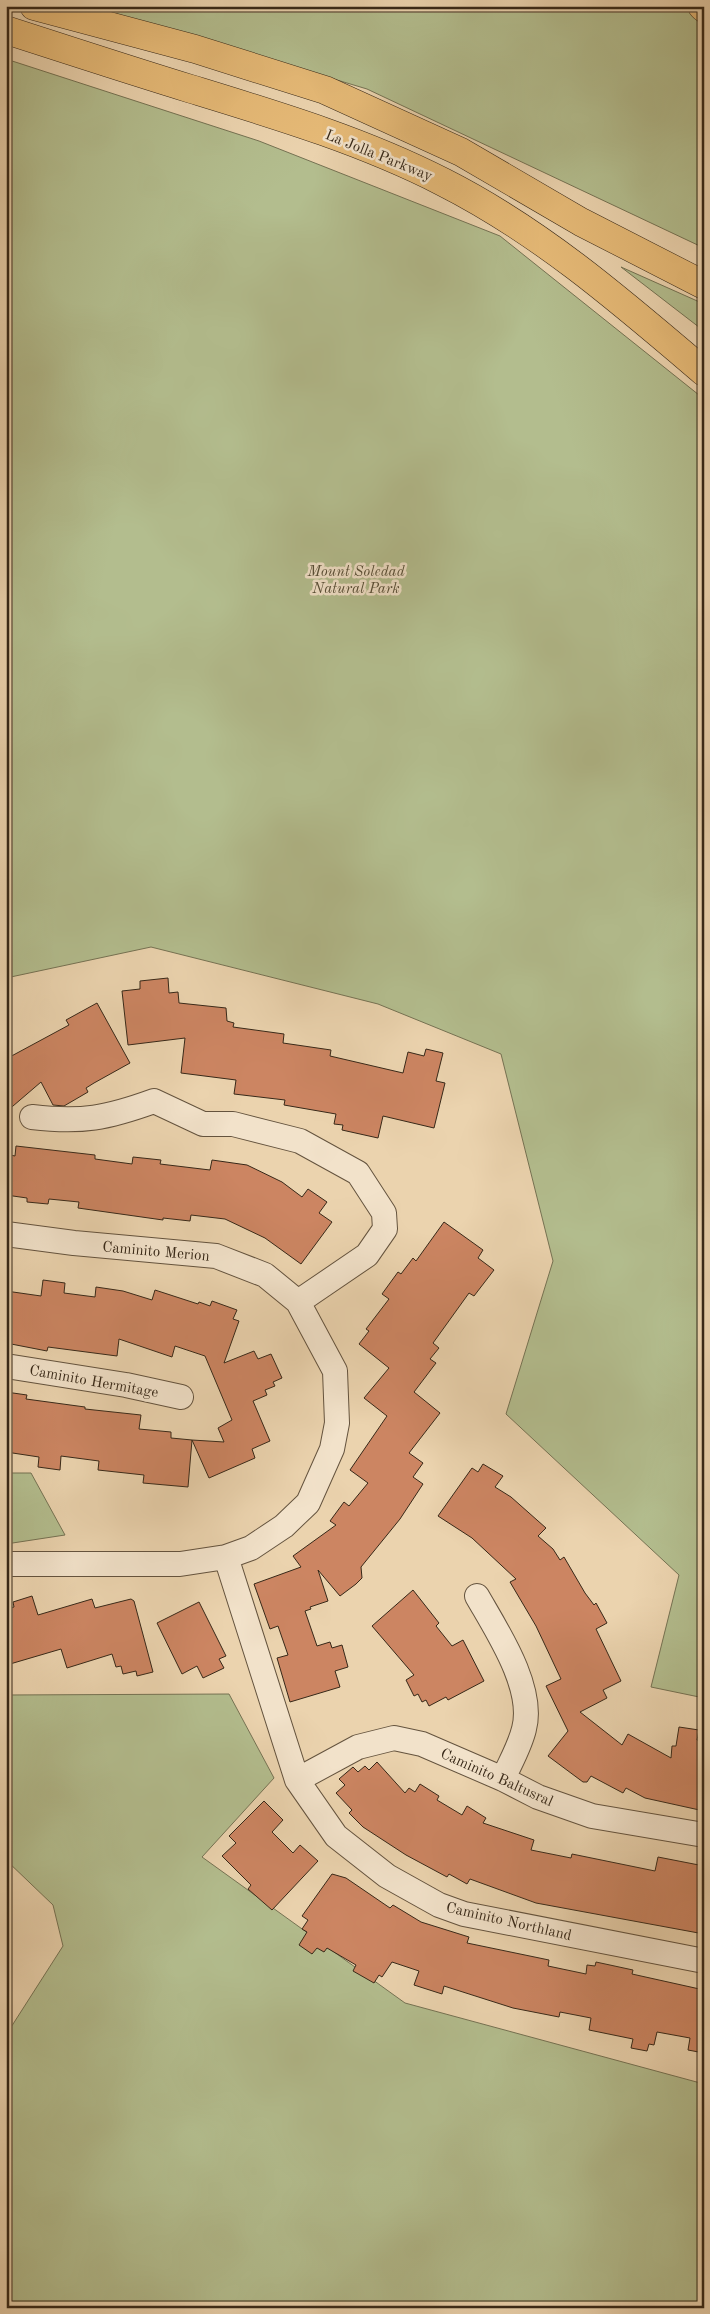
<svg xmlns="http://www.w3.org/2000/svg" width="710" height="2314" viewBox="0 0 710 2314" font-family="'Old Standard TT',serif">
  <rect width="100%" height="100%" fill="#ebd3ae"/>
  <filter id="stains"><feTurbulence type="fractalNoise" baseFrequency=".004" numOctaves="4"/><feColorMatrix values="0 0 0 0 .2 0 0 0 0 .09 0 0 0 0 .02 0 0 0 .5 -.17"/></filter>
  <radialGradient id="worn" r=".72"><stop offset=".6" stop-color="#630" stop-opacity="0"/><stop offset="1" stop-color="#630" stop-opacity=".3"/></radialGradient>
  <path fill="#b3bd8e" stroke="#757253" d="M 90,6 L 684,6 L 704,28 L 704,248 L 367,89 Z
    M 6,59 L 259,141 L 500,236 L 704,399 L 704,1698 L 651,1687 L 679,1575 L 506,1414 L 553,1261 L 501,1054 L 378,1004 L 151,947 L 6,978 Z
    M 621,267 L 704,304 L 704,331 Z
    M 6,1473 L 31,1473 L 65,1535 L 6,1544 Z
    M 229,1694 L 274,1778 L 202,1857 L 405,2003 L 704,2084 L 704,2308 L 6,2308 L 6,2035 L 63,1946 L 53,1905 L 6,1860 L 6,1695 Z"/>
  <path fill="#cc8562" stroke="#372818" d="M 168,978 L 169,993 L 178,992 L 179,1003 L 226,1008 L 227,1021 L 234,1023 L 233,1027 L 284,1034 L 283,1043 L 331,1050 L 330,1056 L 403,1073 L 408,1052 L 424,1056 L 426,1049 L 443,1053 L 436,1081 L 445,1083 L 434,1128 L 383,1116 L 378,1138 L 342,1130 L 343,1125 L 334,1124 L 336,1114 L 284,1105 L 285,1100 L 234,1094 L 236,1080 L 181,1073 L 185,1038 L 128,1045 L 122,991 L 140,989 L 140,981 Z
    M 97,1003 L 130,1063 L 94,1083 L 86,1088 L 88,1092 L 64,1106 L 53,1105 L 41,1082 L 6,1112 L 6,1059 L 69,1025 L 66,1020 Z
    M 16,1146 L 95,1155 L 95,1159 L 132,1164 L 133,1157 L 161,1160 L 160,1164 L 210,1170 L 212,1160 L 247,1165 L 282,1182 L 302,1197 L 308,1189 L 327,1202 L 319,1213 L 332,1222 L 301,1264 L 265,1238 L 225,1219 L 191,1215 L 190,1221 L 163,1218 L 163,1220 L 78,1208 L 79,1202 L 49,1199 L 48,1204 L 27,1202 L 27,1198 L 6,1195 L 10,1155 L 15,1156 Z
    M 444,1222 L 483,1250 L 478,1258 L 494,1270 L 474,1296 L 469,1293 L 433,1343 L 439,1348 L 430,1359 L 436,1363 L 414,1392 L 440,1413 L 409,1453 L 423,1463 L 413,1477 L 423,1484 L 400,1519 L 361,1567 L 362,1578 L 356,1584 L 340,1596 L 318,1570 L 328,1601 L 310,1607 L 311,1609 L 305,1611 L 317,1646 L 330,1642 L 332,1648 L 342,1645 L 348,1667 L 335,1671 L 340,1687 L 290,1702 L 277,1658 L 288,1655 L 278,1626 L 270,1629 L 254,1584 L 301,1567 L 293,1556 L 336,1525 L 330,1521 L 344,1502 L 349,1506 L 368,1483 L 350,1470 L 387,1416 L 364,1398 L 389,1368 L 359,1344 L 369,1331 L 366,1329 L 389,1299 L 382,1294 L 398,1272 L 401,1274 L 413,1258 L 416,1261 Z
    M 43,1280 L 65,1283 L 64,1293 L 95,1297 L 96,1287 L 123,1291 L 152,1300 L 155,1290 L 198,1304 L 199,1302 L 210,1306 L 212,1301 L 237,1310 L 233,1319 L 239,1321 L 224,1363 L 254,1351 L 258,1359 L 271,1354 L 282,1378 L 273,1382 L 275,1386 L 265,1390 L 267,1395 L 253,1401 L 270,1441 L 252,1449 L 255,1458 L 209,1478 L 192,1440 L 224,1442 L 218,1428 L 232,1420 L 205,1356 L 175,1346 L 172,1357 L 119,1339 L 117,1356 L 48,1347 L 47,1351 L 6,1343 L 6,1291 L 41,1296 Z
    M 6,1392 L 27,1395 L 26,1399 L 85,1407 L 85,1409 L 141,1415 L 139,1429 L 171,1432 L 171,1438 L 192,1440 L 188,1487 L 143,1483 L 144,1475 L 98,1470 L 99,1461 L 61,1456 L 60,1470 L 38,1467 L 39,1457 L 6,1452 Z
    M 483,1464 L 503,1476 L 495,1487 L 511,1497 L 546,1528 L 538,1536 L 553,1549 L 560,1560 L 564,1557 L 585,1593 L 594,1605 L 596,1603 L 607,1623 L 596,1629 L 621,1681 L 603,1690 L 607,1698 L 580,1712 L 622,1745 L 628,1734 L 671,1758 L 672,1746 L 676,1746 L 679,1727 L 699,1730 L 697,1740 L 704,1741 L 704,1811 L 645,1798 L 626,1788 L 623,1793 L 591,1776 L 587,1782 L 583,1782 L 548,1756 L 568,1731 L 546,1686 L 561,1679 L 536,1626 L 510,1582 L 516,1579 L 472,1538 L 438,1516 L 472,1468 L 478,1472 Z
    M 413,1590 L 439,1623 L 436,1626 L 452,1646 L 463,1640 L 484,1681 L 448,1700 L 446,1697 L 429,1706 L 426,1700 L 422,1702 L 418,1694 L 414,1696 L 406,1680 L 414,1675 L 372,1626 Z
    M 32,1596 L 38,1615 L 92,1599 L 95,1608 L 131,1599 L 134,1601 L 153,1672 L 137,1676 L 136,1671 L 123,1674 L 121,1666 L 116,1667 L 112,1654 L 67,1668 L 61,1649 L 10,1664 L 9,1661 L 6,1662 L 6,1609 L 14,1607 L 13,1602 Z
    M 199,1602 L 226,1656 L 219,1659 L 224,1668 L 203,1678 L 197,1666 L 182,1674 L 157,1623 Z
    M 377,1762 L 405,1793 L 409,1788 L 415,1792 L 420,1784 L 439,1796 L 437,1800 L 462,1815 L 467,1806 L 486,1818 L 483,1823 L 534,1840 L 531,1850 L 571,1858 L 572,1854 L 655,1871 L 658,1857 L 704,1866 L 704,1934 L 536,1903 L 470,1879 L 467,1884 L 449,1874 L 447,1877 L 406,1855 L 363,1827 L 349,1813 L 352,1810 L 336,1793 L 345,1785 L 339,1779 L 353,1767 L 358,1772 L 365,1766 L 369,1770 Z
    M 264,1801 L 283,1820 L 272,1832 L 293,1853 L 300,1845 L 318,1861 L 272,1910 L 248,1889 L 251,1885 L 222,1856 L 236,1843 L 229,1836 Z
    M 332,1874 L 346,1878 L 390,1908 L 393,1905 L 421,1922 L 469,1937 L 467,1943 L 549,1960 L 548,1966 L 586,1974 L 587,1965 L 595,1966 L 596,1962 L 633,1970 L 632,1974 L 704,1990 L 704,2053 L 688,2050 L 690,2038 L 657,2032 L 654,2045 L 649,2044 L 647,2051 L 631,2048 L 633,2039 L 589,2030 L 591,2018 L 560,2012 L 559,2017 L 513,2008 L 444,1986 L 442,1994 L 414,1985 L 419,1971 L 392,1962 L 382,1977 L 379,1975 L 374,1983 L 353,1971 L 356,1965 L 327,1948 L 324,1952 L 317,1948 L 312,1954 L 299,1945 L 307,1932 L 302,1929 L 308,1920 L 302,1916 Z"/>
  <g fill="none" stroke-linecap="round" stroke-linejoin="round">
    <defs>
      <path id="minor" d="M 32,1117 C 82,1123 107,1118 154,1101 L 203,1124 L 233,1124 L 300,1141 L 358,1173 L 384,1213 L 385,1229 L 367,1255 L 298,1302
        M 6,1234 L 74,1243 L 216,1256 L 265,1275 L 298,1302 L 335,1371 L 337,1423 L 332,1449 L 308,1503 L 284,1526 L 251,1548 L 226,1557 L 180,1564 L 6,1564
        M 6,1366 L 126,1385 L 181,1397
        M 226,1557 L 297,1780 L 336,1836 L 387,1876 L 439,1905 L 464,1914 L 704,1961
        M 477,1596 C 497,1631 535,1688 524,1729 C 520,1746 510,1763 503,1779
        M 297,1780 L 358,1747 L 394,1738 L 422,1744 L 503,1779 L 538,1797 L 592,1816 L 704,1835"/>
      <path id="highway" d="M 34,6 L 195,49 L 325,90 L 461,152 L 581,222 L 704,285
        M 702,6 L 704,8
        M 6,30 C 68,50 129,70 191,89 C 276,115 363,141 443,182 C 540,231 622,302 704,372"/>
    </defs>
    <use href="#minor" stroke="#64533e" stroke-width="26"/>
    <use href="#highway" stroke="#372818" stroke-width="29"/>
    <use href="#minor" stroke="#f2e2ca" stroke-width="24"/>
    <use href="#highway" stroke="#e6ba77" stroke-width="28"/>
  </g>
  <g text-anchor="middle" stroke-width="5" stroke-linejoin="round" paint-order="stroke">
    <g font-size="15" fill="#372818" stroke="#f2e2ca">
      <text transform="translate(379 155) rotate(22)" y="5">La Jolla Parkway</text>
      <text transform="translate(156 1251) rotate(5)" y="5">Caminito Merion</text>
      <text transform="translate(94 1381) rotate(10)" y="5">Caminito Hermitage</text>
      <text transform="translate(497 1777) rotate(24)" y="5">Caminito Baltusral</text>
      <text transform="translate(509 1921) rotate(13)" y="5">Caminito Northland</text>
    </g>
    <g font-size="15" font-style="italic" fill="#564d36" stroke="#f2e2ca">
      <text x="356" y="576">Mount Soledad<tspan x="356" dy="17">Natural Park</tspan></text>
    </g>
  </g>
  <rect width="710" height="2314" fill="none" stroke="#ebd3ae" stroke-width="25"/>
  <rect x="8" y="8" width="695" height="2299" fill="none" stroke="#372818" stroke-width="2.5"/>
  <rect x="12" y="12" width="685" height="2289" fill="none" stroke="#372818"/>
  <rect width="100%" height="100%" filter="url(#stains)"/>
  <rect width="100%" height="100%" fill="url(#worn)"/>
</svg>
